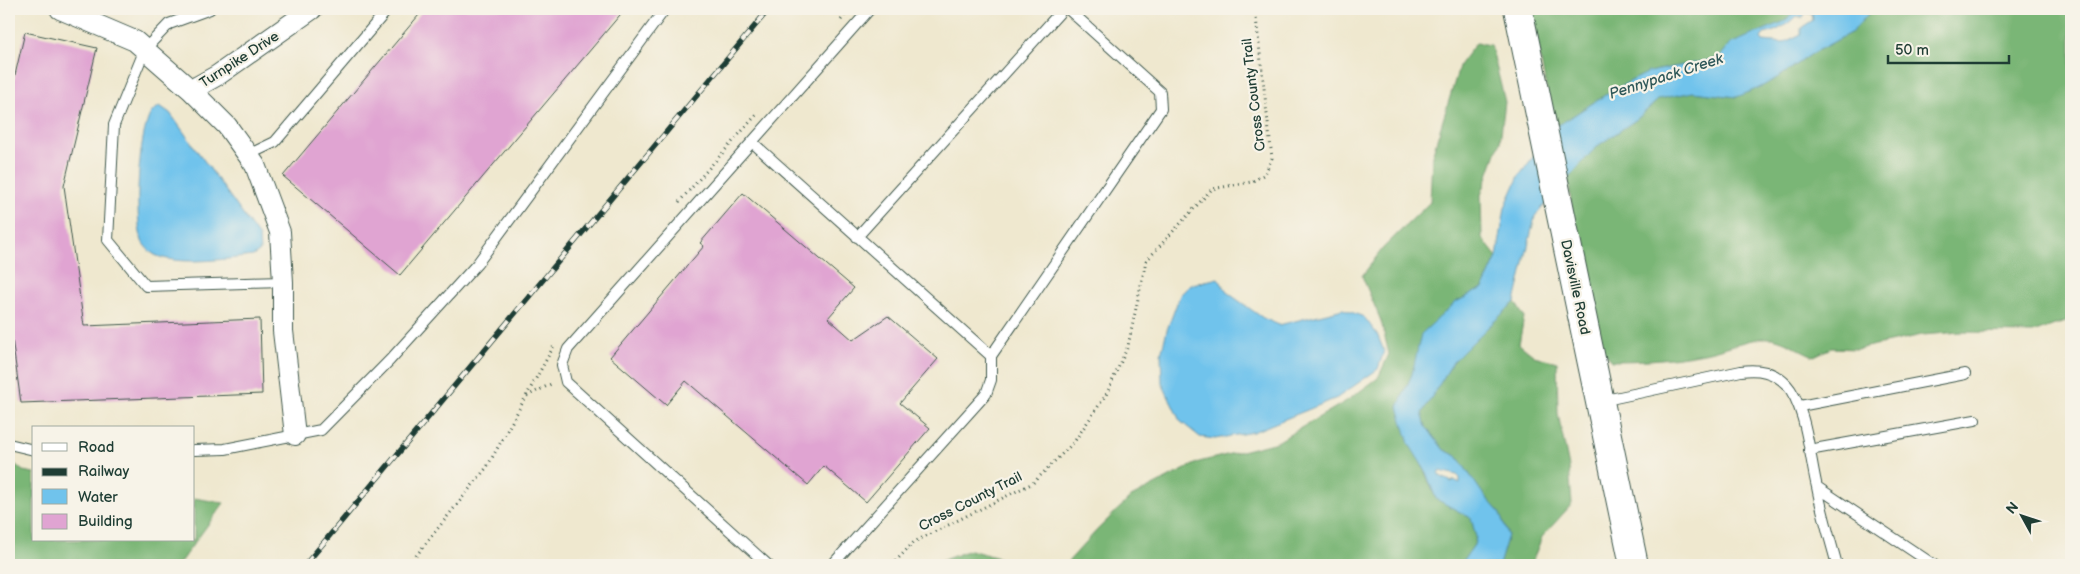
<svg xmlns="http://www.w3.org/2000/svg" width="2080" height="574" viewBox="0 0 2080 574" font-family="'Balsamiq Sans',sans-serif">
  <rect width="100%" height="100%" fill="#f7f3e8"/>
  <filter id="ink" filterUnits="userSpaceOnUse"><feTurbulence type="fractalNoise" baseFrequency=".02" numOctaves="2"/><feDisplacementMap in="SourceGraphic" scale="10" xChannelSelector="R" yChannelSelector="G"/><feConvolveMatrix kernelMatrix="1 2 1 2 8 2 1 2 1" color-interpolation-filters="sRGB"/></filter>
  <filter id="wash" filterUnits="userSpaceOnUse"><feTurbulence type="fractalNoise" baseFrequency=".0096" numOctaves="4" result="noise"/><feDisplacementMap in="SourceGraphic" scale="20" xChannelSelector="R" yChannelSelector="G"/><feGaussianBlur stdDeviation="1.12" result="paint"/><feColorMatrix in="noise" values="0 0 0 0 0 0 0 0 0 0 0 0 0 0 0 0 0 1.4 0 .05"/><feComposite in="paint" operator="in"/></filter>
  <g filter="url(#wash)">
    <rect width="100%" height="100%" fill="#efe8cf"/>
    <path fill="#7ab676" stroke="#4c7a55" d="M 1531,9 L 1799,9 L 1783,22 L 1731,44 L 1719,58 L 1649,72 L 1613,90 L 1554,128 Z
      M 1875,9 L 2071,9 L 2071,319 L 2033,333 L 1961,332 L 1922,335 L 1857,349 L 1831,348 L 1814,356 C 1799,350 1787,341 1772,338 C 1757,336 1721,350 1704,353 C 1673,359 1644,361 1612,361 L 1601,348 L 1574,226 L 1568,177 L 1596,147 L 1637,119 L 1659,99 L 1693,92 L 1737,97 L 1782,75 L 1813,53 L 1852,32 L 1869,13 Z
      M 1476,43 L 1491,45 L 1505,102 L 1500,142 L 1481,195 L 1482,238 L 1497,257 L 1483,288 L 1456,302 L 1412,374 L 1398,407 L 1436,499 L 1471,518 L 1476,536 L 1474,545 L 1460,565 L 1065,565 L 1098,529 L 1131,497 L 1199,462 L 1277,442 L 1348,400 L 1378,378 L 1389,354 L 1381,321 L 1362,276 L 1383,248 L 1430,202 L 1432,156 L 1460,64 Z
      M 1515,302 L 1524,317 L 1519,344 L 1534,356 L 1557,362 L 1558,414 L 1569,467 L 1572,504 L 1542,537 L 1531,565 L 1499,565 L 1508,535 L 1499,512 L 1483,494 L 1457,456 L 1444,450 L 1426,427 L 1422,413 L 1453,362 L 1485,330 Z
      M 9,459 L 23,471 L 34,473 L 34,540 L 194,540 L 194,498 L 224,503 L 178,565 L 9,565 Z
      M 970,550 L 1021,564 L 1065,565 L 930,565 Z"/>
    <path fill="#70c3ec" stroke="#488090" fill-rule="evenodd" d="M 1799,9 L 1875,9 L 1869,13 L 1852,32 L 1813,53 L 1782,75 L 1761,87 L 1737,97 L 1693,92 L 1659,99 L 1637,119 L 1596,147 L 1535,216 L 1515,302 L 1485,330 L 1453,362 L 1422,413 L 1426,427 L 1444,450 L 1457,456 L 1483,494 L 1499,512 L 1508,535 L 1499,565 L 1460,565 L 1474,545 L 1476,537 L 1471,518 L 1436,499 L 1425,470 L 1409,444 L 1398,407 L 1412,374 L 1421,334 L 1456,302 L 1483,288 L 1497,257 L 1505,207 L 1519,176 L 1554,128 L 1613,90 L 1649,72 L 1719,58 L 1730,44 L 1783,22 ZM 1805,13 L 1812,14 L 1813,20 L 1801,28 L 1801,34 L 1783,43 L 1763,41 L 1761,38 L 1764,34 C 1775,32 1788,25 1796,16 L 1803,18 ZM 1440,471 L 1457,475 L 1460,478 L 1460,483 L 1454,480 L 1452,482 L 1440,476 L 1438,472 Z
      M 160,106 L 170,113 L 259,237 L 260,251 L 253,256 C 228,259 177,266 155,255 C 150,252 144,246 142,241 C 134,218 138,134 151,113 C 153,111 157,108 160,106 Z
      M 1218,278 L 1228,293 L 1263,318 L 1279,325 L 1343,309 L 1364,317 L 1377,334 L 1384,351 L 1378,369 L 1337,398 L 1253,432 L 1215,439 L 1200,437 L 1180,421 L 1162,383 L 1161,354 L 1167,330 L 1180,295 L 1190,285 Z"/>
    <g id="blocks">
      <path fill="#e0a4d2" d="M 424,9 L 625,9 L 400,275 L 283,176 Z
        M 25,32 L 97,48 L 64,186 L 84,326 L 260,319 L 262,394 L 21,403 L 9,317 L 9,101 Z
        M 743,193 L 854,288 L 828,318 L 853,340 L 888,316 L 938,359 L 900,403 L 930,428 L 866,502 L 824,466 L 808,485 L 686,381 L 666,405 L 610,357 L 704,246 L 700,243 Z"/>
    </g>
  </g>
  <g filter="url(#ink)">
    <use href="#blocks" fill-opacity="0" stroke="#3e574b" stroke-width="1"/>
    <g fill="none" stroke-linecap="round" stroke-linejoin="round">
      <defs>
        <path id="lane" d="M 210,9 L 169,24 L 145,49 L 114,125 L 108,240 L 146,286 L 283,282
          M 870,9 L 752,142 L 991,356 L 1161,109 L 1160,92 L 1068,9
          M 752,142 L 568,349 L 562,365 L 566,382 L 768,565
          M 248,155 L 275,142 L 388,9
          M 857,237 L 1063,9
          M 1601,401 L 1741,371 C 1759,369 1773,371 1786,384 C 1806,405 1810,459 1817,487 C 1822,513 1830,539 1837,565
          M 1800,406 L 1965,374
          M 9,444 L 34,450
          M 194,450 L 225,449 L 321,430 L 390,360 L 477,264 L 665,9
          M 1809,450 L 1975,420
          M 1817,487 L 1934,565
          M 832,565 L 986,394 L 991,380 L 991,356"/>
        <path id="street" d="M 60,9 L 135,41 L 191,90 L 227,126 L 255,165 L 280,232 L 283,282 L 283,331 L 295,435
          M 191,90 L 218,75 L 312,9"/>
        <path id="secondary" d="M 1518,9 L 1634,565"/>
      </defs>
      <use href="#lane" stroke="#3e574b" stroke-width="12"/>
      <use href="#street" stroke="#3e574b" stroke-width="22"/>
      <use href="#secondary" stroke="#3e574b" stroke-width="30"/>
      <path stroke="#3e574b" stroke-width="3" stroke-dasharray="1 4" stroke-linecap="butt" d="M 841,20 L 849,9
        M 679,202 L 758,113
        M 527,396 L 553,383
        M 412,565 L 415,557 L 487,467 L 555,344
        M 892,565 L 914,542 L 1033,483 L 1074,442 L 1106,395 L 1128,346 L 1146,261 L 1212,189 L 1251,182 L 1265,174 L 1272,158 L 1255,9"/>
      <use href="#lane" stroke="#fff" stroke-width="10"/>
      <use href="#street" stroke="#fff" stroke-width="20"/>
      <use href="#secondary" stroke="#fff" stroke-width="28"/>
      <defs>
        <path id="rail" d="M 305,565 L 769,9"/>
      </defs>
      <use href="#rail" stroke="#1f3d34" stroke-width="5.5"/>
      <use href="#rail" stroke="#f7f3e8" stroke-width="4" stroke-dasharray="11" stroke-linecap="butt"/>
    </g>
  </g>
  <g text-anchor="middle" stroke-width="4.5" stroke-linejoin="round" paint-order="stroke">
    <g font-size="14" fill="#1f3d34" stroke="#f7f3e8">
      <text transform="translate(239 59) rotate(-33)" y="5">Turnpike Drive</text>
      <text transform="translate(1253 95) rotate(-97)" y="5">Cross County Trail</text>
      <text transform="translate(1576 287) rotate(78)" y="5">Davisville Road</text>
      <text transform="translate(970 501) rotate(-27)" y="5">Cross County Trail</text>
    </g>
    <g font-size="15" font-style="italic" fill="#2f5859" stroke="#f7f3e8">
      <text transform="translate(1666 76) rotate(-18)" y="5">Pennypack Creek</text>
    </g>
  </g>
  <rect width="2080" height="574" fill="none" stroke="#f7f3e8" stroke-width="30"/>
  <rect x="32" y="426" width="162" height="115" fill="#f7f3e8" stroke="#a1aaa0"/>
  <rect x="42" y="443" width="25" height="8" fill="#ffffff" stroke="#a1aaa0"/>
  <text x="78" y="452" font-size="15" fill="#1f3d34">Road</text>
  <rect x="42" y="468" width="25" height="8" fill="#1f3d34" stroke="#a1aaa0"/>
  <text x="78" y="476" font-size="15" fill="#1f3d34">Railway</text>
  <rect x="42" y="489" width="25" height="15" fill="#70c3ec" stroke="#a1aaa0"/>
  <text x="78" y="502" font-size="15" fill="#1f3d34">Water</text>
  <rect x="42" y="514" width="25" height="15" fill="#e0a4d2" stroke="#a1aaa0"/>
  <text x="78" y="526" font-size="15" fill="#1f3d34">Building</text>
  <g transform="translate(2022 516) rotate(310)" stroke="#f7f3e8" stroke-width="4" paint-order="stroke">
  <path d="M0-4L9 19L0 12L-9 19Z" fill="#1f3d34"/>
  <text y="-8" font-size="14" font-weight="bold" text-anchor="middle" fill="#1f3d34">N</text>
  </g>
  <path d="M1888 55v8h121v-8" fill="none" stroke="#1f3d34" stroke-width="2.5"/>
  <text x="1895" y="55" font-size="15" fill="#1f3d34" stroke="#f7f3e8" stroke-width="4" paint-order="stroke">50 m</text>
</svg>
